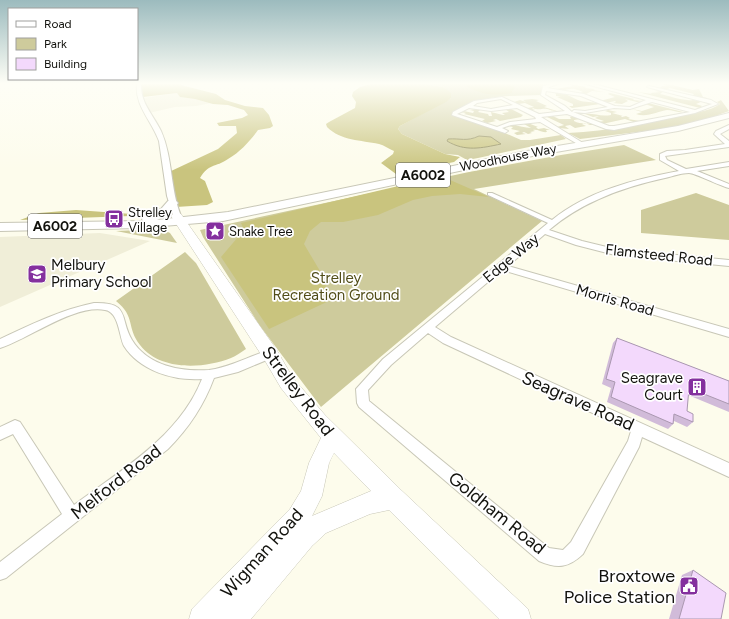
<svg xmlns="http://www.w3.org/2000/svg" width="729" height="619" viewBox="0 0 729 619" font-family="Figtree,sans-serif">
  <rect width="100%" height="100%" fill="#fdfcec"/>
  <path fill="#f0eed8" d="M 177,93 L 180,97 L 195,99 L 211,103 L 196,106 L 175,107 L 149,113 L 143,98 Z
    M 100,233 L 150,241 L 0,307 L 0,237 Z"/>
  <path fill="#cecb9c" d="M 423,83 L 542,83 L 545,86 L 542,89 L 541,95 C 514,96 472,94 452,115 L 491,127 L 521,140 L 530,140 L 561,135 L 566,139 L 478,158 L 467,160 L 458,155 L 445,154 L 402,134 L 398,129 L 400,126 L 451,98 L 443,87 Z
    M 566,83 L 586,87 L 585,88 L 595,89 L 593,90 L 604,92 L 592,91 L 584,95 L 580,93 L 583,92 C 579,91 576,88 571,89 C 566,89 561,92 556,89 L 573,86 Z
    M 663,83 L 693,90 L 699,89 L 703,97 L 707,98 L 703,99 L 692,96 L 694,94 L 670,88 L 665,90 L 660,88 L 662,86 L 668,86 L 663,85 Z
    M 658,90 L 664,91 L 660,94 C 670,96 677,99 687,100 C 693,101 697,99 703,101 L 696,104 L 702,106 L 700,108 L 638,92 L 652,94 L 650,93 L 660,92 L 655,91 Z
    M 557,92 C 567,93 572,98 578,100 C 585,103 593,101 600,104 L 572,108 L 569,106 L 573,106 L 573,104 L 557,97 L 561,96 L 556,96 L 556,94 L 561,95 L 555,94 Z
    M 610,93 L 634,99 L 633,100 L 642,101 L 637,102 L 625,99 L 628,101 L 622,104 L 613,103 L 616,102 L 615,101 L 606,103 L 600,101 L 615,97 L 608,94 Z
    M 532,99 L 539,100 L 536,101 L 547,106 L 544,107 L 557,111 C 552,111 551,110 547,109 C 542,108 539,111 533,108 L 532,109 L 535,110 L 531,111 L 527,108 L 534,107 L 525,103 L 518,104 L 514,102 L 520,100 L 526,102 L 523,100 Z
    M 721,100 L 729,111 L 718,115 L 721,116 L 690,124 L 662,129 L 580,139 L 568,133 C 609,131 648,123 685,114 C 696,112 711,111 720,104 L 717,102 Z
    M 648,103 L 683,112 C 677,113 673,110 667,110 C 658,111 647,118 636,114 L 642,112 L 632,109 L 642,111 L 654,107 L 645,104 Z
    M 509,108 L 523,115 L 521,117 L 500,121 L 496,119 L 493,120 L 496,121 L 487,123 L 482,121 L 485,119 L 464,114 L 466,113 L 460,112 L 464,111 L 473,113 L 474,111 L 470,110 L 476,109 L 480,110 L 478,112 L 488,114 L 489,116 L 492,116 L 491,112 L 503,115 L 505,115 L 502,113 L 509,112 L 505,109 Z
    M 608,110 L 617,112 L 612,113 L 623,116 L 621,116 L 622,117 L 626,116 L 630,118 L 628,119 L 640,121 L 634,122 L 625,119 L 602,124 L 598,122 L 604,121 L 595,118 L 599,116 L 593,117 L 585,114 C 594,113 600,117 611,115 L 611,113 L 605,111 Z
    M 553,116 L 559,119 L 571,119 L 570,117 L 576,116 L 580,119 L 574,120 L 574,121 C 581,125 589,122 597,125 L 590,125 L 585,123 L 582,124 L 586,126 L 575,128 L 570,125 L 565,126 L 569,129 L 559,128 L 557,127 L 564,125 L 547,117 Z
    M 528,123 L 538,127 L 536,127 L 538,129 L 544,128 L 550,130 L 546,130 L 547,132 C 542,133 538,129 533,130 L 535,131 L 530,132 L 532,133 L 528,134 L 524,132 L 522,133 L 526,134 L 517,135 L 514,133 L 520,131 L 511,129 L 513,127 L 508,126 L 513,124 C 519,127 525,127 531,128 L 524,124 Z
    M 624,145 L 656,160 L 474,189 L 542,221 L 321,407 L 260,326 L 203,237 L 200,230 L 469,172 L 561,155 Z
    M 696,193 L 729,205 L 729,240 L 641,233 L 641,210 Z
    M 162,229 L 170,233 L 177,243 L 116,231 Z
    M 185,252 L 196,263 L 246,349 C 241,352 236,356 231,358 C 203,369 160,371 140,345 C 126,327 136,317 116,301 Z"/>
  <path fill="#c9c47e" d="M 141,83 L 180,83 L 181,85 L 216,94 L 225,100 L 245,106 L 263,108 L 269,115 L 273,126 L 270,128 L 258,130 C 249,142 241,151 228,159 C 215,168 209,163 200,178 L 205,181 L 213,202 L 207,205 L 176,207 L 169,172 L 218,149 L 237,133 L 236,126 L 219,126 L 217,123 L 242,118 L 248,115 L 244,110 L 228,105 L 213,104 L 195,99 L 180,97 L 177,93 L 143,97 Z
    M 375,83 L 420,83 L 443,87 L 451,93 L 451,98 L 446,102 L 400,126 L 398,129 L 402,134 L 445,154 L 460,157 L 454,162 L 396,174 L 381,163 L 393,154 L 394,151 C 389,149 384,145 379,144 C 361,140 341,141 327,127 L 326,124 L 329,122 L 355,108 L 356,102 L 352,96 L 353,92 L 360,87 Z
    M 475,83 L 511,83 L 515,88 L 512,91 L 512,93 C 495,96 481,95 466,86 Z
    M 441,176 L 489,197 L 460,194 L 432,196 L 413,200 L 378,215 L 343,222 L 321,222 L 310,231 L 304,244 L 320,271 L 331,300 L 269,329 L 221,257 L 244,230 L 241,223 Z
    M 76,210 L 132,214 L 130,216 L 20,220 L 39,213 Z"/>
  <path fill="#cac580" stroke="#938f5e" d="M 479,136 L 491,137 L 501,144 C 482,148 465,152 447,141 L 448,139 C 461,138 466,142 479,136 Z"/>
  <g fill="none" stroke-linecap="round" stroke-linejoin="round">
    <defs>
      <path id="street" d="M 137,83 L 141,83 C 140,103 153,114 161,131 C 173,158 170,189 181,216 L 180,218 L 174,218 L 167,196 L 159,141 C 152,121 134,105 137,83 Z
        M 554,83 L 560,83 L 547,88 L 584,94 L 615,106 L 630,107 L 646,100 L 582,83 L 589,83 L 695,110 L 712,104 L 647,87 L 649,86 L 711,100 L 718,104 L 695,113 L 614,130 L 606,129 L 567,114 L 541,117 L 583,143 L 584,144 L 581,146 L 540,122 L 511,125 L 502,128 L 508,131 L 505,133 L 452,115 L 453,112 L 474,101 L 502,97 L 539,114 L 565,111 L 541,95 L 543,86 ZM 546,91 L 581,96 L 608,107 L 585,111 L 574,110 L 572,112 L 565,106 L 545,95 ZM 501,99 L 513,105 L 491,109 L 473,106 L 477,103 ZM 652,102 L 690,112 L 614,126 L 609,126 L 573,112 L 585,113 L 614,108 L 630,109 ZM 469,108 L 491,111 L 517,108 L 535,117 L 536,119 L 510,122 L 497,127 L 457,114 Z
        M 729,125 L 729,129 L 720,134 L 729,141 L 729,147 L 665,156 L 667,160 L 686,169 L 729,162 L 729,166 L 697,171 L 729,184 L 729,188 C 720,186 695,173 689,173 C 682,173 673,176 665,178 C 623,187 582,202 549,230 L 582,241 L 615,249 L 729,260 L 729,266 L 615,255 L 576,245 L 545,234 L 508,266 L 729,329 L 729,337 L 502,270 L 435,327 L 451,337 L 729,463 L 729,477 L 642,437 L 639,447 L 583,554 C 568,568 558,569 539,561 L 359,407 L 357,403 L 356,389 L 383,359 L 548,223 L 488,195 L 488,193 L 492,193 L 552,220 C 587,191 636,179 679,171 L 660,160 L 660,154 L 667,151 L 685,150 L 725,144 L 714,134 L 716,131 ZM 428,333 L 443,343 L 631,431 L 628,441 L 571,542 L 563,550 L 549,548 L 369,401 L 368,390 L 391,365 Z
        M 94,303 C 131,302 119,318 132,340 C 148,366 181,372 209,370 C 231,367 249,356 270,350 L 274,351 L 276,354 L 274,357 L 238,372 L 214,378 C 204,405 189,428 168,449 L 6,578 L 0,580 L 0,562 L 62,514 L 13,434 L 0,440 L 0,427 L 15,420 L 20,422 L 74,505 C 121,470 179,437 202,379 C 174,381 140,371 124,346 C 119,336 119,312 105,310 C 74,304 29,339 0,348 L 0,339 C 30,325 60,310 94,303 Z"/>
      <path id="secondary" d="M 177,213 L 181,214 L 276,349 L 293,378 L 325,415 L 401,490 L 528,609 L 531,619 L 499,619 L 389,510 L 370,514 L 326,533 L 312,546 L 251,619 L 189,619 L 192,609 L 290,509 L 301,491 L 309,463 L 321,438 L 281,388 L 264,359 L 171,216 L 173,214 ZM 334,453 L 371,491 L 312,516 L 322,496 L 329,463 Z"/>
      <path id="primary" d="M 729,113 L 729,118 L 678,131 L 521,158 L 223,221 L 139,228 L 0,231 L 0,223 L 143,221 L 142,219 L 144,216 L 161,209 L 168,201 L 176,201 L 178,203 C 171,213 168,215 157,220 L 228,212 L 521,152 L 678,126 Z"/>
    </defs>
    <use href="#street" stroke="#c8c7b7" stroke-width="2"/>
    <use href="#secondary" stroke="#c8c7b7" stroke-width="1"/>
    <use href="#primary" stroke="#c8c7b7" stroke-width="2"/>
    <use href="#street" fill="#fff" fill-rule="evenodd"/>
    <use href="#secondary" fill="#fff" fill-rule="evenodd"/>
    <use href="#primary" fill="#fff" fill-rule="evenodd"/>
  </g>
  <path fill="#d1bbd9" d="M 617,338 L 729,381 L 729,412 L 688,395 L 687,411 L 693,422 L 687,427 L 674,421 L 673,424 L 668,429 L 607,402 L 611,388 L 602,384 L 613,343 Z
    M 693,570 L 721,619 L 669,619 L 682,575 Z"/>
  <path fill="#f3d9fc" stroke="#aa98b0" d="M 617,338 L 729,381 L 729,404 L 689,388 L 687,411 L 693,414 L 693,422 L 674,414 L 673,424 L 611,397 L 615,382 L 606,379 Z
    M 693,570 L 726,593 L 721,619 L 679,619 Z"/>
  <linearGradient id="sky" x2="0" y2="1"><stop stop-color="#9cbbbe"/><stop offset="0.49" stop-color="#fefef6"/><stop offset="1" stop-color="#fefef6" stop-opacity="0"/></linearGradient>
  <rect width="729" height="170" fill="url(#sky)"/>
  <defs>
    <symbol id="bus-square" viewBox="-11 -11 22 22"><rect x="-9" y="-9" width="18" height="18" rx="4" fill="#84309e" stroke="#fff"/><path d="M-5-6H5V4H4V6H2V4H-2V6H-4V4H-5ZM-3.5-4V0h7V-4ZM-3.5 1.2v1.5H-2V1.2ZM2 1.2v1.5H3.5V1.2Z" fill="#fff"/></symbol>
    <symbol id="sight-square" viewBox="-11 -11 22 22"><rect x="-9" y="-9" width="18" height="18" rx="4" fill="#84309e" stroke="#fff"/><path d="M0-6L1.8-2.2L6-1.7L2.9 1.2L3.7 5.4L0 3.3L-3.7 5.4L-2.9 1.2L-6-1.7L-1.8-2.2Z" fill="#fff"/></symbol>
    <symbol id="school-square" viewBox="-11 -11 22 22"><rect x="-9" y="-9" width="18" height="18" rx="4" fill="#84309e" stroke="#fff"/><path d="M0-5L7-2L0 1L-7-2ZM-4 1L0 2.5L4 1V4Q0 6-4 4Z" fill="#fff"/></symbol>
    <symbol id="building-square" viewBox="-11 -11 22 22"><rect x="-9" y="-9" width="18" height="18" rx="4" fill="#84309e" stroke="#fff"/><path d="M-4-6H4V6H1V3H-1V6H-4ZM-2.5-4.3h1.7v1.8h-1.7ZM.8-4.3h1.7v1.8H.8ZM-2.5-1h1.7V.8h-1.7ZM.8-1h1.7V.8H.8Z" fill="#fff"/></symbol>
    <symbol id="civic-square" viewBox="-11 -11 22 22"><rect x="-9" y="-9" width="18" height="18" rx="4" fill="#84309e" stroke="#fff"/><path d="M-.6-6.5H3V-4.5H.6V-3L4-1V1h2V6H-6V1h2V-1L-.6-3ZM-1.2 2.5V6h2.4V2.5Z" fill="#fff"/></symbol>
  </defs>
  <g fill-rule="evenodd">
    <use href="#bus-square" x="103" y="208" width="22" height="22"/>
    <use href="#sight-square" x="204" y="220" width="22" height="22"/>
    <use href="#school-square" x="26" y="263" width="22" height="22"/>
    <use href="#building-square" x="686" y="376" width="22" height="22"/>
    <use href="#civic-square" x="678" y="575" width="22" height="22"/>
  </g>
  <g text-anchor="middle" stroke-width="3.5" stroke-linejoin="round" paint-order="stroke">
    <g font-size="13" fill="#12120d" stroke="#fff">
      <text transform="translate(508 157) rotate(-11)" y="5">Woodhouse Way</text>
    </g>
    <g font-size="13" fill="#12120d" stroke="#fff" text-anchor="start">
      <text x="128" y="217">Strelley<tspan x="128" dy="15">Village</tspan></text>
      <text x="229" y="236">Snake Tree</text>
    </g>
    <g fill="#fff" stroke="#595956" stroke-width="1">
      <rect x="396" y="163" width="54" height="24" rx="3"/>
      <rect x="28" y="214" width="54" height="24" rx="3"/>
    </g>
    <g font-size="14" font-weight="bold" fill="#12120d">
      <text x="423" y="180">A6002</text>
      <text x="55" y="231">A6002</text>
    </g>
    <g font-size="15" fill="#12120d" stroke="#fff">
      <text transform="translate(659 255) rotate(6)" y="5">Flamsteed Road</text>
      <text transform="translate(511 258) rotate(-40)" y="5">Edge Way</text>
      <text transform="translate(615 300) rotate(16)" y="5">Morris Road</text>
    </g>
    <g font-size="15" fill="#12120d" stroke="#fff" text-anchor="start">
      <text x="51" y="270">Melbury<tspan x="51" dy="17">Primary School</tspan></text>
      <text x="683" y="383" text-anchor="end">Seagrave<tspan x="683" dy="17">Court</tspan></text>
    </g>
    <g font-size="15" fill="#514d18" stroke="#fff">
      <text x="336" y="283">Strelley<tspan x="336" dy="17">Recreation Ground</tspan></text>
    </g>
    <g font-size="18" fill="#12120d" stroke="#fff">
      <text transform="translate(298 391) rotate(53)" y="6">Strelley Road</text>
      <text transform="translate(578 401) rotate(24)" y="6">Seagrave Road</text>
      <text transform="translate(116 482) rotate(-38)" y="6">Melford Road</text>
      <text transform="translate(497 513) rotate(39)" y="6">Goldham Road</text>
      <text transform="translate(262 553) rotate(-48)" y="6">Wigman Road</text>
    </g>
    <g font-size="18" fill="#12120d" stroke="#fff" text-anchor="end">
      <text x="675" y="582">Broxtowe<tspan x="675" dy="21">Police Station</tspan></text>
    </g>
  </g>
  <rect x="8" y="8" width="130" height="72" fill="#ffffff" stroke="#a0a09e"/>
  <rect x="16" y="21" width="20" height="6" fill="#ffffff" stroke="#a0a09e"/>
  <text x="44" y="28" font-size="12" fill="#12120d">Road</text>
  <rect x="16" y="38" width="20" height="12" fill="#cecb9c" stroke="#a0a09e"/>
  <text x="44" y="48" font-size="12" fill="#12120d">Park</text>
  <rect x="16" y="58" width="20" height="12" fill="#f3d9fc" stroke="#a0a09e"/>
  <text x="44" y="68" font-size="12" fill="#12120d">Building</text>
</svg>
